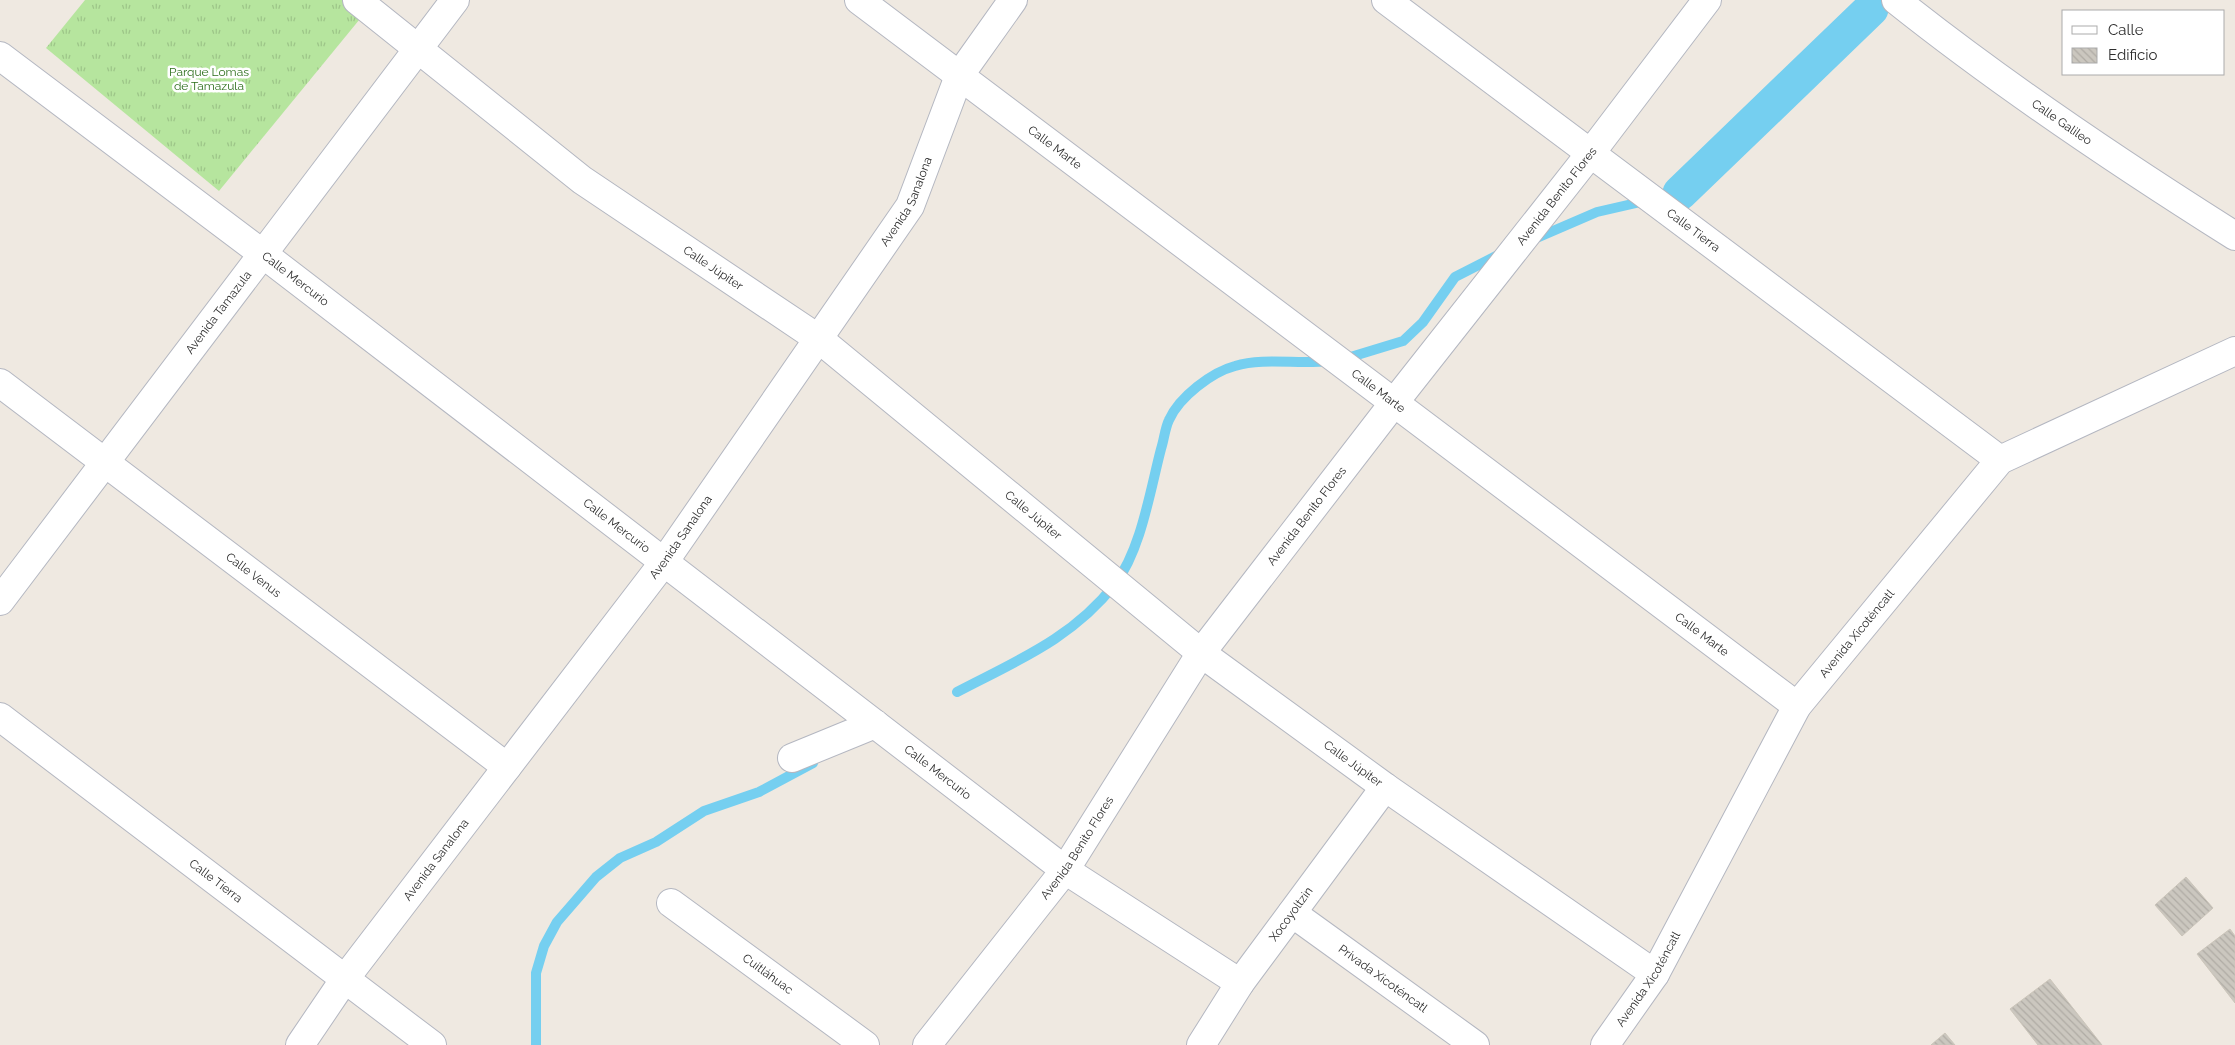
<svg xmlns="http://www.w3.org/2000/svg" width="2235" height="1045" viewBox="0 0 2235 1045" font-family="Raleway,sans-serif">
  <defs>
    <pattern id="grass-tufts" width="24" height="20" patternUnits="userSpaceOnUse" patternTransform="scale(1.25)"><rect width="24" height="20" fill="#b6e59e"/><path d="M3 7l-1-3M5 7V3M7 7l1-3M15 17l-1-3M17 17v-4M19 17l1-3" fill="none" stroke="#9dc588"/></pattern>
    <pattern id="building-back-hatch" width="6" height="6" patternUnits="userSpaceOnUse" patternTransform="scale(1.25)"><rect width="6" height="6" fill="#cbc7bf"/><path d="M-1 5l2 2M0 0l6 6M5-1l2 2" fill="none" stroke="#afaba4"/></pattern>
  </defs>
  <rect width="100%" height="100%" fill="#efe9e1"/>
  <path fill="url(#grass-tufts)" d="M 85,0 L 347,0 L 364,14 L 219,191 L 46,48 Z"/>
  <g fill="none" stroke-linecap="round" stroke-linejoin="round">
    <path stroke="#75cff0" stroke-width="10" d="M 1532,240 L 1597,212 L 1680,193
      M 1344,359 L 1403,341 L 1423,322 L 1455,277 L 1500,254
      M 957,692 C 1016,661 1072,639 1115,584 C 1141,550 1150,491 1161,449 C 1164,440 1165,428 1169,420 C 1179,397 1212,372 1235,366 C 1265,357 1299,365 1329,361
      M 536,1045 L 536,973 L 544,946 L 557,922 L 596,877 L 620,858 L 656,842 L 704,811 L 759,792 L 813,763"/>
    <path stroke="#75cff0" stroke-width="35" d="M 1680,193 L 1871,9"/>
  </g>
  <path fill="url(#building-back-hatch)" stroke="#cbc5ba" d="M 2186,877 L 2213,908 L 2182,936 L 2155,905 Z
    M 2230,929 L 2235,936 L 2235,1003 L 2197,954 Z
    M 2050,979 L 2102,1045 L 2038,1045 L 2010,1009 Z
    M 1945,1033 L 1955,1045 L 1931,1045 Z"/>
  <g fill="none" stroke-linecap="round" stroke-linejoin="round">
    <defs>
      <g id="minor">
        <path id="s1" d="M 357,0 L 582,180 L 819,339 L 1201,653 L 1385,787 L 1655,974"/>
        <path id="s2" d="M 859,0 L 1797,706"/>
        <path id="s3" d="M 1386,0 L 2000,460"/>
        <path id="s4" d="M 1896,0 C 2004,86 2119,163 2235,236"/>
        <path id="s5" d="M 0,56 L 263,254 L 1065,870 L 1240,983"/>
        <path id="s6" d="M 0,383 L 507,767"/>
        <path id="s7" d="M 0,601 L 455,0"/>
        <path id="s8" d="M 0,717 L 432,1045"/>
        <path d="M 792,758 L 875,724"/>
        <path id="s9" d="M 671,903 L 865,1045"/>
        <path id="s10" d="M 1292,913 L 1475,1045"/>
        <path id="s11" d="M 300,1045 L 344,980 L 664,562 L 910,206 L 959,76 L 1013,0"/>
        <path id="s12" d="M 927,1045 L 1065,870 L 1201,653 L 1393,404 L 1590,154 L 1707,0"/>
        <path id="s13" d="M 1201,1045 L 1240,983 L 1385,787"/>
        <path id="s14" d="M 1605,1045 L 1655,974 L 1797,706 L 2000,460 L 2235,351"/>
      </g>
    </defs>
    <use href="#minor" stroke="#b4b7c1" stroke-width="30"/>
    <use href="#minor" stroke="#fff" stroke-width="28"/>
  </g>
  <g text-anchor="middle" stroke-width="5" stroke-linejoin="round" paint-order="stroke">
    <g font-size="12" fill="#2c6e1b" stroke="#fff">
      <text x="209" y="76">Parque Lomas<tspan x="209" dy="14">de Tamazula</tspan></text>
    </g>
    <g font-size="12" fill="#2e2e2e" stroke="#fff">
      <text dy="4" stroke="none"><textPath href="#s4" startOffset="206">Calle Galileo</textPath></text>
      <text dy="4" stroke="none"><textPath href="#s2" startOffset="245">Calle Marte</textPath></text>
      <text dy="4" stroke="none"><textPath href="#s12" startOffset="1058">Avenida Benito Flores</textPath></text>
      <text dy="4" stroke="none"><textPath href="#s11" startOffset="1040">Avenida Sanalona</textPath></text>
      <text dy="4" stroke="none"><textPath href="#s3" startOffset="384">Calle Tierra</textPath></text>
      <text dy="4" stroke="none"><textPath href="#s1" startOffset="446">Calle Júpiter</textPath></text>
      <text dy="4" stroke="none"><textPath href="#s5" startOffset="370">Calle Mercurio</textPath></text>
      <text dy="4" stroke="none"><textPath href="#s7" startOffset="362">Avenida Tamazula</textPath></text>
      <text dy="4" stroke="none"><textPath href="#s2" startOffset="650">Calle Marte</textPath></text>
      <text dy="4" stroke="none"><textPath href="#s12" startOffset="652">Avenida Benito Flores</textPath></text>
      <text dy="4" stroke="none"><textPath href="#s1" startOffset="851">Calle Júpiter</textPath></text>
      <text dy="4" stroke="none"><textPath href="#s5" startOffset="775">Calle Mercurio</textPath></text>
      <text dy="4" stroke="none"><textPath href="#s11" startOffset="635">Avenida Sanalona</textPath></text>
      <text dy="4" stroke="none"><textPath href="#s6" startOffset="318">Calle Venus</textPath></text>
      <text dy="4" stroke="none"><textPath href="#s14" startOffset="484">Avenida Xicoténcatl</textPath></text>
      <text dy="4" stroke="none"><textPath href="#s2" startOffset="1055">Calle Marte</textPath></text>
      <text dy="4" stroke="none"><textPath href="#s1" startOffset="1256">Calle Júpiter</textPath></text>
      <text dy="4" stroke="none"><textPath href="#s5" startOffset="1180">Calle Mercurio</textPath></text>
      <text dy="4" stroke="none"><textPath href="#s12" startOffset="248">Avenida Benito Flores</textPath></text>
      <text dy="4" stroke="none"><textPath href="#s11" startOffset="230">Avenida Sanalona</textPath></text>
      <text dy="4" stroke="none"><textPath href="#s8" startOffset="271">Calle Tierra</textPath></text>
      <text dy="4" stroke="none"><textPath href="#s13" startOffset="159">Xocoyoltzin</textPath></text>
      <text dy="4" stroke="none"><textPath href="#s9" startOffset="120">Cuitláhuac</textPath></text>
      <text dy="4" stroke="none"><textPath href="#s10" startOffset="112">Privada Xicoténcatl</textPath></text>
      <text dy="4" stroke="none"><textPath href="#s14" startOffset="79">Avenida Xicoténcatl</textPath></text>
    </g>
  </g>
  <rect x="2062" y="10" width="162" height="65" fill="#ffffff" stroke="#ababab"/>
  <rect x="2072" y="26" width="25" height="8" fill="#ffffff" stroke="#ababab"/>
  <text x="2108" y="35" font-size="15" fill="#2e2e2e">Calle</text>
  <rect x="2072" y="48" width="25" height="15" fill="url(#building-back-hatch)" stroke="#ababab"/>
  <text x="2108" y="60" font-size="15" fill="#2e2e2e">Edificio</text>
</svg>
